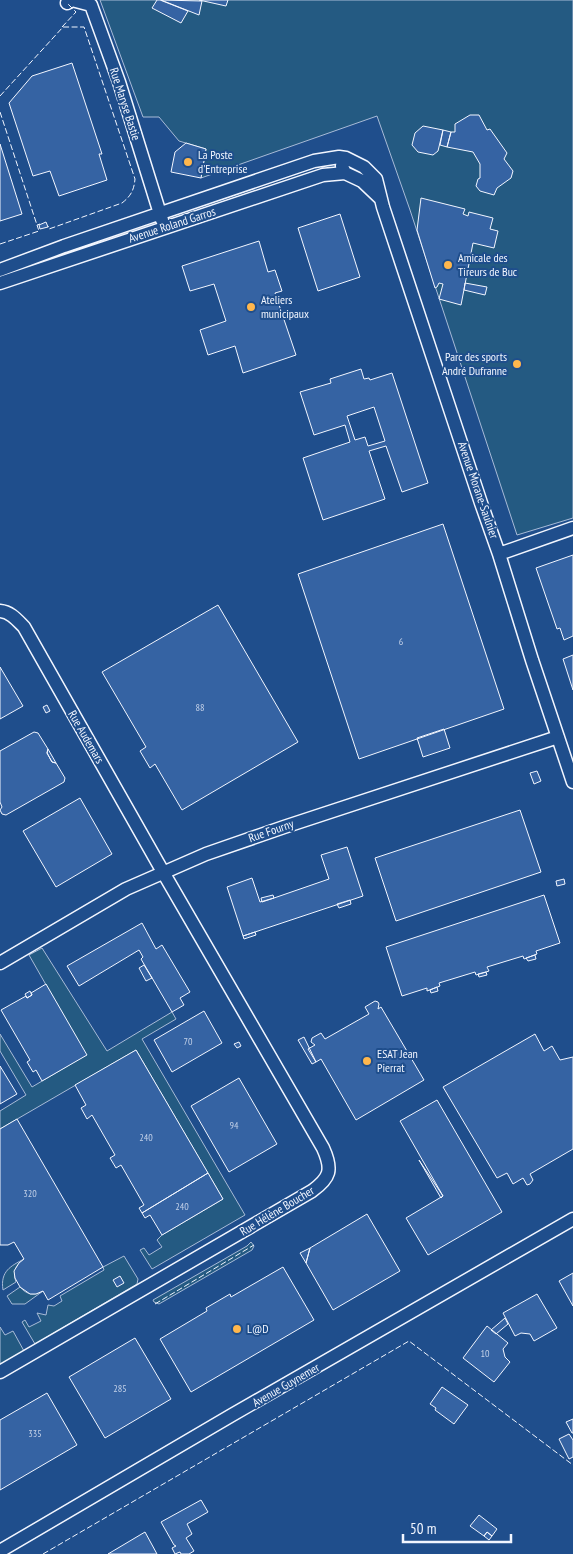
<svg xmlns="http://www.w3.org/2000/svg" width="573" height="1554" viewBox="0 0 573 1554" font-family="'PT Sans Narrow',sans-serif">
  <rect width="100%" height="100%" fill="#1f4e8c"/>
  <path fill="#245a82" stroke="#a8bbd7" d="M 100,0 L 573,0 L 573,518 L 517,535 L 410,210 L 377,116 L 201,178 L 206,149 L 179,141 L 159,117 L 143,117 Z
    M 42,948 L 107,1051 L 172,1012 L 176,1019 L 142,1039 L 245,1215 L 152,1269 L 140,1250 L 144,1248 L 149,1255 L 162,1247 L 157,1240 L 162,1235 L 223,1199 L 136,1050 L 0,1129 L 0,1111 L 26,1095 L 0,1051 L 0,1034 L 32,1087 L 86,1055 L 29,955 Z
    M 251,1242 L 254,1246 L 252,1250 L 159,1304 L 154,1302 L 153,1300 L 247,1246 Z
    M 124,1256 L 138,1279 L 137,1284 L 35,1344 L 22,1322 L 25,1320 L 29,1327 L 41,1321 L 37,1313 L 46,1315 L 48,1305 L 54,1306 L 62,1301 L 60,1296 L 104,1270 L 103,1267 Z
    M 24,1259 C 16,1265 12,1271 16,1282 L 3,1290 C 0,1271 11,1266 24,1259 Z
    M 20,1287 C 27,1295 34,1296 43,1291 L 25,1304 L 12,1304 L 7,1296 Z
    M 0,1327 L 5,1335 L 13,1331 L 24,1351 L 0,1365 Z"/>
  <path fill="#3563a3" stroke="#f2f6ff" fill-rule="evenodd" d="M 157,0 L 160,0 L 188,11 L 181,23 L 152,8 Z
    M 161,0 L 202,1 L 199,15 Z
    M 199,0 L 228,0 L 226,6 Z
    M 72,63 L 102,154 L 99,154 L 107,180 L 59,196 L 50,171 L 33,176 L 9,103 L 32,76 Z
    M 470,115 L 479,115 L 487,130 L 490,129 L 507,153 L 504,159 L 513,171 L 511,178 L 497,188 L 494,195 L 480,191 L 476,186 L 478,179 L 480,178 L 480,164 L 473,152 L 447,147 L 451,132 L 455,132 L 455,124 Z
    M 423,126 L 443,130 L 438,151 L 433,155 L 418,152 L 412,145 L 415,133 Z
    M 443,130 L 451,132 L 447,147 L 440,145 Z
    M 186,143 L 206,149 L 201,178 L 171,172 L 175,152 Z
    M 0,144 L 22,214 L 0,221 Z
    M 421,198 L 465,209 L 463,214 L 468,216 L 469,212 L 493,218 L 490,229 L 498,231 L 494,248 L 473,243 L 461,305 L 439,299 L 443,284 L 439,283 L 437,287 L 435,288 L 417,230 Z
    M 340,214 L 360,277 L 318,291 L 298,228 Z
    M 46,222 L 48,227 L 40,229 L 39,225 Z
    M 259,241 L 268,272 L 275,270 L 282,291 L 275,293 L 296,355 L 243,373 L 235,346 L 208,355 L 200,330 L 226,321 L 214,284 L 190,291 L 182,266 Z
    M 465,283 L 487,287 L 485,295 L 464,290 Z
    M 361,369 L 364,379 L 369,378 L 370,380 L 392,373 L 428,483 L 402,492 L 386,446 L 369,451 L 385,499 L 323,520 L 303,458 L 350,442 L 345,425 L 314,435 L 300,392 L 331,383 L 330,379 ZM 374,407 L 385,441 L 368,446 L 365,437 L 355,440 L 347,416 Z
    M 443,524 L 504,709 L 359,759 L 298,574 Z
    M 573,555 L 573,636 L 564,640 L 560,628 L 557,629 L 536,568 Z
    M 218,605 L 298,742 L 182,810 L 155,764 L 150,768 L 140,751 L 146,747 L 102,672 Z
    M 573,655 L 573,690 L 563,659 Z
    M 0,667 L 23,706 L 0,719 Z
    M 47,705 L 50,711 L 46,713 L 43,707 Z
    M 444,729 L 450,748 L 423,757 L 417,738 Z
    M 34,732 L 38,733 L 48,749 L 47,753 L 52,762 L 56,763 L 65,778 L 64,782 L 6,815 L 2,814 L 0,810 L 2,807 L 0,802 L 0,751 Z
    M 48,749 L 56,763 L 52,762 L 47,753 Z
    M 537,771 L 541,781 L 534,784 L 530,773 Z
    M 80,798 L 112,854 L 56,887 L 23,831 Z
    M 520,810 L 541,872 L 396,921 L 375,858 Z
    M 347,847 L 363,896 L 243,936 L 227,887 L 252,878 L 260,902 L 274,898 L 329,879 L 321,855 Z
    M 564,879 L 565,884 L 557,886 L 556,881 Z
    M 273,895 L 274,898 L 262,902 L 261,898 Z
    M 544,895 L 560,943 L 536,951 L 537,954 L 524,959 L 523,956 L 487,967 L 489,971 L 486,972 L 476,975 L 475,972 L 439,983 L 440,986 L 427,991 L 427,988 L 402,996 L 386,947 Z
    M 350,900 L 351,904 L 339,908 L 337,904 Z
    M 142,923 L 156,949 L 162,945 L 190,992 L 180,998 L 184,1005 L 172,1012 L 141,959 L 143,957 L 139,950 L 79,986 L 67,966 Z
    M 255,932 L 256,935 L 244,939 L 243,936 Z
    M 535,955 L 536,959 L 528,961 L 526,958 Z
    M 144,965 L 152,978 L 146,981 L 139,968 Z
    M 486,972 L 487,975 L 479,977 L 478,974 Z
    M 46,984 L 87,1055 L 42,1081 L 36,1070 L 33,1072 L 27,1062 L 30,1060 L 1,1010 L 26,996 L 27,998 L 32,995 L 31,993 Z
    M 437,987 L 438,991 L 431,993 L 430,990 Z
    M 30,991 L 32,995 L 27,998 L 25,994 Z
    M 375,1001 L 378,1002 L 379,1004 L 378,1009 L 381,1007 L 424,1080 L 356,1120 L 321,1059 L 316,1062 L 308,1049 L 315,1045 L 311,1042 L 312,1038 L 321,1033 L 325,1039 L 369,1014 L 365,1007 Z
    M 204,1011 L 222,1043 L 172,1072 L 154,1040 Z
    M 535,1034 L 544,1051 L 552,1046 L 560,1060 L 573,1057 L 573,1149 L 530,1174 L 533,1180 L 530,1184 L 527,1185 L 523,1178 L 513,1184 L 507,1173 L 497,1178 L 443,1087 Z
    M 304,1037 L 316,1062 L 312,1064 L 298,1040 Z
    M 239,1042 L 241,1046 L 237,1048 L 234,1044 Z
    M 136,1050 L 208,1173 L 142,1213 L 139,1208 L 144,1205 L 121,1165 L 116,1168 L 110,1158 L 115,1155 L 92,1115 L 87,1119 L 81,1108 L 86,1105 L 75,1085 Z
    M 0,1066 L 17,1094 L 0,1104 Z
    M 239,1078 L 277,1144 L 229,1172 L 191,1106 Z
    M 437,1100 L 502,1212 L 428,1255 L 406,1218 L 443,1196 L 400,1121 Z
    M 17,1119 L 103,1267 L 48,1300 L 43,1291 L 36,1294 L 30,1294 L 20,1287 L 15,1278 L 14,1271 L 19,1263 L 24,1259 L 14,1242 L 8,1245 L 0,1245 L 0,1129 Z
    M 419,1160 L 443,1196 L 441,1198 Z
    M 208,1173 L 223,1199 L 162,1235 L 150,1215 L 145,1218 L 142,1213 Z
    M 367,1214 L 400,1271 L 333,1310 L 306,1263 L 310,1248 Z
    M 310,1248 L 306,1263 L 300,1253 Z
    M 283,1267 L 314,1320 L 191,1392 L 160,1339 L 207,1311 L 206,1308 L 230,1294 L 231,1297 Z
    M 573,1273 L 573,1306 L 559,1281 Z
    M 120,1276 L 124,1283 L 117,1287 L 113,1280 Z
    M 537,1294 L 557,1328 L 534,1341 L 530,1334 L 521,1333 L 515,1336 L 503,1313 Z
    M 505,1318 L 508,1324 L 496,1334 L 491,1330 Z
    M 487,1326 L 508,1343 L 503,1349 L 505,1357 L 510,1362 L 494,1382 L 463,1358 Z
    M 135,1338 L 171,1399 L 105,1438 L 69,1377 Z
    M 442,1387 L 468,1405 L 454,1424 L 435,1410 L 436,1408 L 430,1404 Z
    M 47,1393 L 77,1445 L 0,1490 L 0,1420 Z
    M 573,1419 L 573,1433 L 572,1433 L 566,1422 Z
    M 569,1434 L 573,1440 L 573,1457 L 569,1459 L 559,1439 Z
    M 201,1500 L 208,1512 L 187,1524 L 192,1534 L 186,1538 L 194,1551 L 189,1554 L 181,1554 L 180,1552 L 175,1554 L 172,1548 L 176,1546 L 174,1545 L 161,1522 Z
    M 479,1515 L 497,1529 L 492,1536 L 487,1532 L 484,1536 L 470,1526 Z
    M 145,1532 L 157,1554 L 108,1554 Z
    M 487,1532 L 492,1536 L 489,1540 L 484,1536 Z"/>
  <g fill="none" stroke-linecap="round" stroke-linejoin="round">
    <defs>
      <path id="street" d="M 67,3 L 72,0 L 91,5 L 119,82 L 162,220
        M 342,166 L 345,173 L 362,181 L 381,199
        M 0,270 L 64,246 L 314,161 L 339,157 L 346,158 L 364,167 L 376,179 L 383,207 L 481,503 L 499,554 L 532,660 L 573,782
        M 0,283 L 323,175 L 345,173
        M 499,554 L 573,528
        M 0,611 C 11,612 17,620 24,627 L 167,879 L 323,1148 C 333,1170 330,1178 312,1191 L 0,1372
        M 0,963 L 126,889 L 206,854 L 284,827 L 558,737
        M 0,1551 L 232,1415 L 573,1219"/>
    </defs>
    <use href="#street" stroke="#f2f6ff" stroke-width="15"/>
    <use href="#street" stroke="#1f4e8c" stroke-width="12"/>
    <path stroke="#f2f6ff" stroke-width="1" stroke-dasharray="6 2.5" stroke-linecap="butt" d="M 62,27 L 76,12 L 68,4
      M 0,96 L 63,27 L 84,27 L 135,179 C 134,190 131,196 122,203 L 49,229 L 48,226
      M 0,112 L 37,225 L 40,224
      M 0,244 L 39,231 L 37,225
      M 155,1304 L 254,1245
      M 43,1554 L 409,1341 L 573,1465"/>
  </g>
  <g fill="#ffb74d" stroke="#1f4e8c" stroke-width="2">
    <circle cx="188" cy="162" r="5"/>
    <circle cx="448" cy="265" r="5"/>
    <circle cx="251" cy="307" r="5"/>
    <circle cx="517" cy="364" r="5"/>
    <circle cx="367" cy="1061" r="5"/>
    <circle cx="237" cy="1329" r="5"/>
  </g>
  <g text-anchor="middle" stroke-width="4" stroke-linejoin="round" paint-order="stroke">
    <g font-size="10" fill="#c3d1e8">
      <text x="401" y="645">6</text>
      <text x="200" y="711">88</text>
      <text x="188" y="1045">70</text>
      <text x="234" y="1129">94</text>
      <text x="146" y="1141">240</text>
      <text x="30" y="1197">320</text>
      <text x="182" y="1210">240</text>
      <text x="485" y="1357">10</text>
      <text x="120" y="1392">285</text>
      <text x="35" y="1437">335</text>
    </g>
    <g font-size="12" fill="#f2f6ff" stroke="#1f4e8c">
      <text transform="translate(125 104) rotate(72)" y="4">Rue Maryse Bastie</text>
      <text transform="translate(172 225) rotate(-18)" y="4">Avenue Roland Garros</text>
      <text transform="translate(478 490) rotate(71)" y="4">Avenue Morane-Saulnier</text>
      <text transform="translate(86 737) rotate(60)" y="4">Rue Audemars</text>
      <text transform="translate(271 831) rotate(-19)" y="4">Rue Fourny</text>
      <text transform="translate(277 1211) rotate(-31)" y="4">Rue Hélène Boucher</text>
      <text transform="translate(286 1385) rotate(-30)" y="4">Avenue Guynemer</text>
    </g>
    <g font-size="12" fill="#f2f6ff" stroke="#1f4e8c" text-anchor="start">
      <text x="198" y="159">La Poste<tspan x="198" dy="14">d'Entreprise</tspan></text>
      <text x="458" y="262">Amicale des<tspan x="458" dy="14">Tireurs de Buc</tspan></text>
      <text x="261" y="304">Ateliers<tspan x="261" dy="14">municipaux</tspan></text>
      <text x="507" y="361" text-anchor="end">Parc des sports<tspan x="507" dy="14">André Dufranne</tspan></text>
      <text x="377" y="1058">ESAT Jean<tspan x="377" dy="14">Pierrat</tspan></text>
      <text x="247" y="1333">L@D</text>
    </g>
  </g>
  <path d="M403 1534v8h108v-8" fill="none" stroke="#f2f6ff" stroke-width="2.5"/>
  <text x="410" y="1534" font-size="15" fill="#f2f6ff" stroke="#1f4e8c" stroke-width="4" paint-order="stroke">50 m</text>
</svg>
